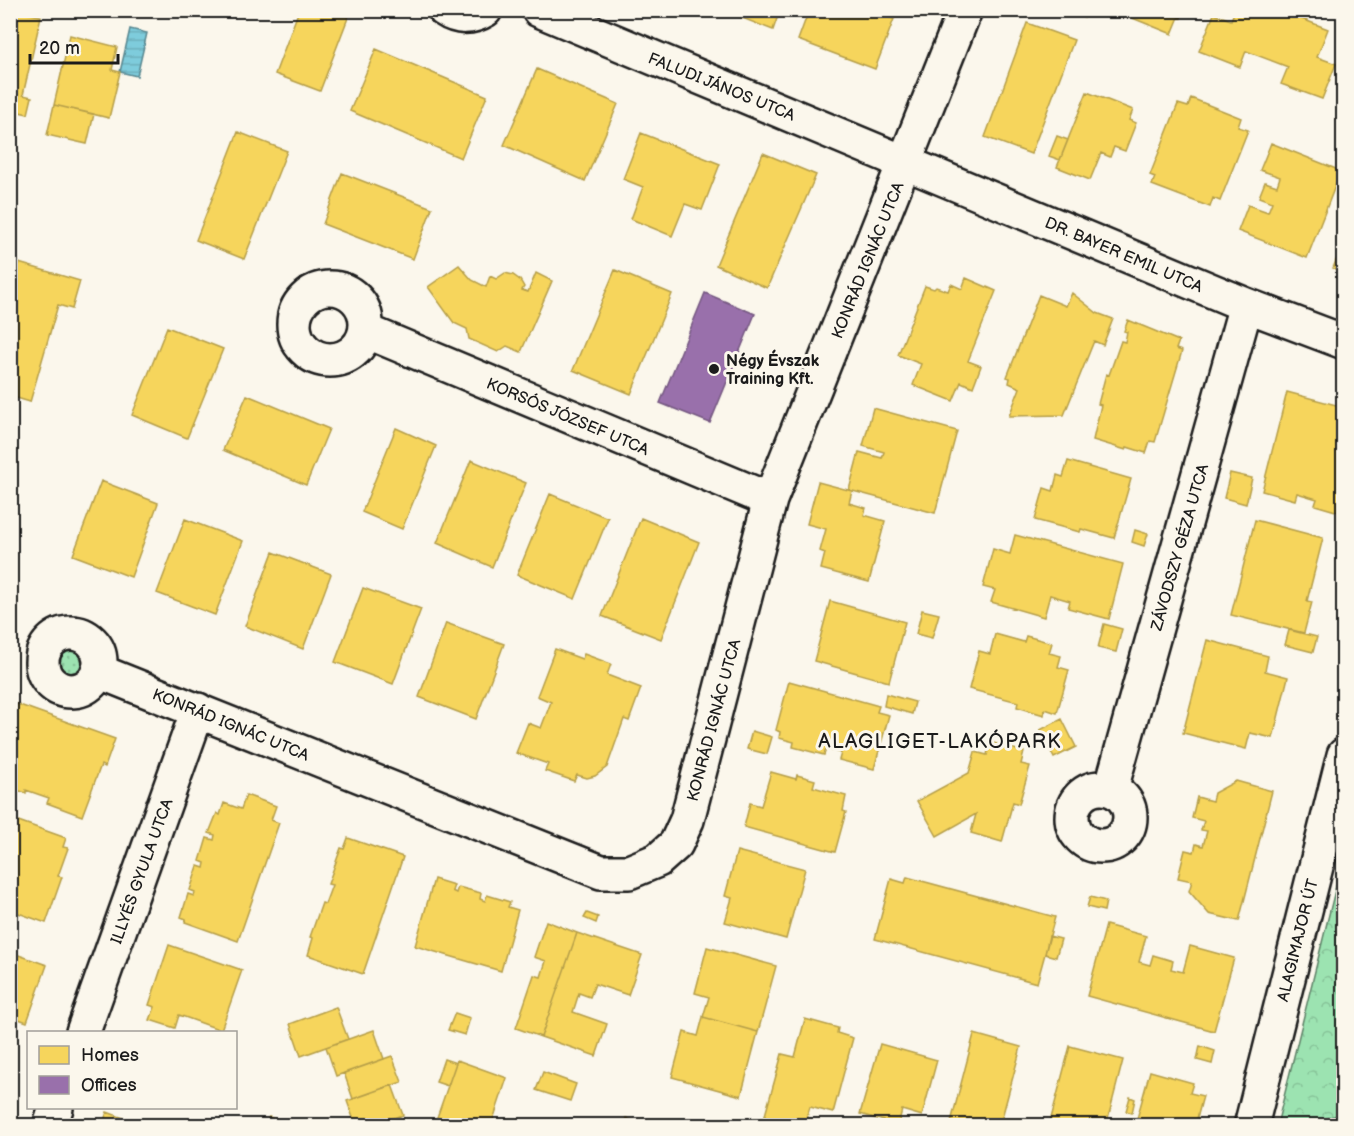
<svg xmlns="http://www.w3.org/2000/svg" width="1354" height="1136" viewBox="0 0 1354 1136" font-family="'Balsamiq Sans',sans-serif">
  <defs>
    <pattern id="grass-dots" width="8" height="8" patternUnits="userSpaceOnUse" patternTransform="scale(1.5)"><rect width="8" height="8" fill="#9ce3b1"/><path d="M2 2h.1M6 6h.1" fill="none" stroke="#86c298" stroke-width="1.8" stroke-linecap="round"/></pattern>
    <pattern id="forest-crowns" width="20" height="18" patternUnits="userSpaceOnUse" patternTransform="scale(1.5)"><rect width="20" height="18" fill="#9ce3b1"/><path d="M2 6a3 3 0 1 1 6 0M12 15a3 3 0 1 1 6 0" fill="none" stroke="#86c298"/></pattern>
    <pattern id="water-rules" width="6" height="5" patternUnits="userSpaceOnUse" patternTransform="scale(1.5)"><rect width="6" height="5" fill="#7eccdc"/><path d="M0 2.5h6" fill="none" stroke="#6cafbc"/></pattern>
  </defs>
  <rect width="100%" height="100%" fill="#fbf7ec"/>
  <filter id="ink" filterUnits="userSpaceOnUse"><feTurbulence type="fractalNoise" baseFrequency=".0167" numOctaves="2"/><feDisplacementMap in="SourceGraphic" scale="12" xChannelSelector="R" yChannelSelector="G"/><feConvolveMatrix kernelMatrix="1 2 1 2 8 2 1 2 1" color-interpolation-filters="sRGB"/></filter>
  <g filter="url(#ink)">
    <path fill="url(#grass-dots)" stroke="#5c8066" stroke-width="1.5" d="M52 662a18 18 0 1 1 36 0a18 18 0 1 1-36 0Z"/>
    <path fill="url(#forest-crowns)" stroke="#5c8066" stroke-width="1.5" d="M 1343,858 L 1343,1113 L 1308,1125 L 1277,1125 Z"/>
    <path fill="url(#water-rules)" stroke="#57868f" stroke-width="1.5" d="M 130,29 L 147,33 L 137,76 L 120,72 Z"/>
    <path fill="#f6d55c" stroke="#b59e49" stroke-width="1.5" d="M 10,10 L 41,16 L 23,95 L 32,97 L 28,114 L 19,112 L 14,136 L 10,135 Z
      M 299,10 L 351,10 L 320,91 L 275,74 Z
      M 722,10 L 780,10 L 773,30 Z
      M 809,10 L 877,10 L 877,12 L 894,19 L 875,69 L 798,40 Z
      M 1065,10 L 1087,10 L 1084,18 Z
      M 1121,10 L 1184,10 L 1181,18 L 1179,17 L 1172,34 L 1120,13 Z
      M 1235,10 L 1305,10 L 1302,19 L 1328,29 L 1317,57 L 1336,64 L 1322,99 L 1281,84 L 1288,67 L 1246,51 L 1240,67 L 1199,51 L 1214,14 L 1231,20 Z
      M 1027,23 L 1074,40 L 1031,154 L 985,137 Z
      M 70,35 L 117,47 L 112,70 L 120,72 L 109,118 L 54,105 Z
      M 376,49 L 487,96 L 461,158 L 350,111 Z
      M 537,69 L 618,104 L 585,181 L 504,145 Z
      M 1087,92 L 1133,110 L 1129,120 L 1136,123 L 1125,151 L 1114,147 L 1110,157 L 1101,153 L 1090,180 L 1057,167 Z
      M 1191,98 L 1241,118 L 1238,127 L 1248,130 L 1220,201 L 1213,198 L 1210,207 L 1152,185 L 1155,177 L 1150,175 L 1178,104 L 1188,107 Z
      M 54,105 L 94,114 L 87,144 L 47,135 Z
      M 238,132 L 287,151 L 244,259 L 196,240 Z
      M 641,133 L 720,164 L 702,210 L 685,204 L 672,236 L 631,219 L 643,187 L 623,179 Z
      M 1057,136 L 1068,140 L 1060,160 L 1049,156 Z
      M 1271,143 L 1341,171 L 1307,258 L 1238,231 L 1248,205 L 1268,212 L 1272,202 L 1259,197 L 1265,182 L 1277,186 L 1280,177 L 1260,170 Z
      M 763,153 L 816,175 L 767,288 L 716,265 Z
      M 342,173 L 432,208 L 413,259 L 323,224 Z
      M 1344,241 L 1344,280 L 1338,278 L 1341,271 L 1333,268 Z
      M 12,261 L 80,281 L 72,309 L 58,305 L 30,402 L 10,396 L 10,268 Z
      M 459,265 L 472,280 L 486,287 L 490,276 L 496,279 L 505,273 L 513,275 L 520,280 L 524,287 L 522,290 L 528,292 L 536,273 L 552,281 L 521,352 L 507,346 L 498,352 L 469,339 L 467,329 L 454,323 L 428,287 Z
      M 615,270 L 672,294 L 631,394 L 573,370 Z
      M 966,278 L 996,291 L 968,361 L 981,366 L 973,387 L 961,382 L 953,401 L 913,385 L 921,364 L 898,355 L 925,286 L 934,289 L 936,287 L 948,291 L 951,284 L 962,289 Z
      M 1072,293 L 1097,313 L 1113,319 L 1103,345 L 1094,341 L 1064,415 L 1009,416 L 1020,388 L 1009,383 L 1010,378 L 1007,377 L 1039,295 L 1066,306 Z
      M 1128,320 L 1179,341 L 1176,349 L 1182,351 L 1155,442 L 1150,441 L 1146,453 L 1127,447 L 1126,450 L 1093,440 L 1101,405 L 1098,404 L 1106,374 L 1109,375 L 1121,341 L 1125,342 L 1127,332 L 1124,331 Z
      M 167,327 L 223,349 L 187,438 L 132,415 Z
      M 1287,392 L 1344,407 L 1344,496 L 1339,512 L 1315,505 L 1317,499 L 1297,493 L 1295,500 L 1262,491 Z
      M 247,395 L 329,429 L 306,485 L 223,450 Z
      M 873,408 L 957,431 L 935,513 L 849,490 L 859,452 L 882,458 L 884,452 L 863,446 Z
      M 396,428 L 436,446 L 402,529 L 362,512 Z
      M 471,460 L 526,483 L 492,567 L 437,543 Z
      M 1068,461 L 1131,479 L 1114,538 L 1081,529 L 1080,532 L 1035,520 L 1044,488 L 1053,491 L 1057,475 L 1063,477 Z
      M 1230,473 L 1252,478 L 1246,504 L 1224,498 Z
      M 101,481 L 158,503 L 131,577 L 73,555 Z
      M 818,482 L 852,491 L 849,503 L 866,508 L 864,515 L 885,521 L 869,582 L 821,569 L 825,553 L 820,551 L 826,529 L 807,524 Z
      M 550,494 L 608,518 L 575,599 L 517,575 Z
      M 641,518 L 699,542 L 661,639 L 602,616 Z
      M 185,519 L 243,541 L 215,615 L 157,593 Z
      M 1255,520 L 1323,538 L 1307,601 L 1312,602 L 1304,633 L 1231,615 Z
      M 1135,530 L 1148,534 L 1144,546 L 1132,542 Z
      M 1015,535 L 1123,564 L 1109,619 L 1068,608 L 1070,601 L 1050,595 L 1044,617 L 991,602 L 995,590 L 983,587 L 993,549 L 1010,554 Z
      M 273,552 L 331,574 L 303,649 L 245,626 Z
      M 363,588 L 421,609 L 393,684 L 335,662 Z
      M 830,601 L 905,622 L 889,682 L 814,661 Z
      M 922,610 L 939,614 L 932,638 L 916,634 Z
      M 446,623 L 504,644 L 476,719 L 419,697 Z
      M 1104,624 L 1122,629 L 1116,652 L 1098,648 Z
      M 1289,630 L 1317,637 L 1313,652 L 1285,645 Z
      M 995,634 L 1024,642 L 1026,636 L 1052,643 L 1049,653 L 1061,656 L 1058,667 L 1069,670 L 1057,713 L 1045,709 L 1044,715 L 1017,707 L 1018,702 L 969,689 L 979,651 L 990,654 Z
      M 1207,640 L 1268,656 L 1265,671 L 1288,677 L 1273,738 L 1250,733 L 1246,749 L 1183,733 Z
      M 555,649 L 582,659 L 584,654 L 611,664 L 607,675 L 641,688 L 629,721 L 624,719 L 607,767 L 595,776 L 587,778 L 577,775 L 574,781 L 545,771 L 548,764 L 516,753 L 528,723 L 541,728 L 551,702 L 537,696 Z
      M 789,681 L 879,706 L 877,712 L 889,715 L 874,769 L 839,760 L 841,753 L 826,749 L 824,755 L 793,747 L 794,742 L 779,738 L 780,732 L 776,730 Z
      M 886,694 L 915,702 L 912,714 L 884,706 Z
      M 14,703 L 115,739 L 105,767 L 101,765 L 82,816 L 47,803 L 49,798 L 26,790 L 26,793 L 10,788 L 10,712 Z
      M 1062,719 L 1076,747 L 1054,758 L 1040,730 Z
      M 752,731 L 772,737 L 767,754 L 747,749 Z
      M 990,742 L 1024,752 L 1021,764 L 1030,766 L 1019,804 L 1013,802 L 1002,842 L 971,833 L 976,814 L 937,836 L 917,801 L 969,773 L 975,752 L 987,755 Z
      M 771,772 L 796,779 L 797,775 L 815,780 L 813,787 L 846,796 L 843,811 L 846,812 L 835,852 L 744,827 L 750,803 L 761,806 Z
      M 1236,781 L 1272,791 L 1239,921 L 1209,914 L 1189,891 L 1192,881 L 1178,878 L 1185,850 L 1194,852 L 1196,844 L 1203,846 L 1207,831 L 1201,830 L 1204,821 L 1192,818 L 1197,797 L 1212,801 L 1214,793 Z
      M 246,795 L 276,806 L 271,820 L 279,823 L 238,941 L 185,922 L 186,919 L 181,917 L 188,894 L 194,896 L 195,892 L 190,890 L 198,866 L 204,868 L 205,863 L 200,861 L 207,838 L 214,840 L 215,835 L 209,833 L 217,813 L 220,815 L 224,803 L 241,809 Z
      M 10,818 L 66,838 L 63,847 L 68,848 L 58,876 L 62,877 L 46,923 L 10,910 Z
      M 348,838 L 403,857 L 363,974 L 308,955 L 313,938 L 310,937 L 322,903 L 325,904 L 332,885 L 328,884 L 341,848 L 344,849 Z
      M 737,851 L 805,869 L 786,939 L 725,922 L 732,898 L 725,896 Z
      M 907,877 L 1055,917 L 1037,983 L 875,939 L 891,879 L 905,883 Z
      M 434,879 L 454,885 L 452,891 L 456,893 L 458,887 L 481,893 L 480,899 L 485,901 L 487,895 L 510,902 L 508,907 L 518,910 L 501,971 L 415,946 Z
      M 1090,897 L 1106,901 L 1104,911 L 1087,907 Z
      M 587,913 L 598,917 L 596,923 L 584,918 Z
      M 546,921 L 577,933 L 541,1037 L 516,1028 L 534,975 L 541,977 L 546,961 L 534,957 Z
      M 1106,925 L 1146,936 L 1139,962 L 1150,965 L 1153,955 L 1173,961 L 1171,969 L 1183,972 L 1190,946 L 1234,958 L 1214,1031 L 1087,996 Z
      M 577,933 L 642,955 L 628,995 L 595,984 L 590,997 L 579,993 L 573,1012 L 607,1024 L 596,1056 L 541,1037 Z
      M 1049,936 L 1061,939 L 1056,957 L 1045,954 Z
      M 169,945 L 242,970 L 221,1030 L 179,1015 L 175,1028 L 150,1020 L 155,1007 L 149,1005 Z
      M 707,947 L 776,966 L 758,1032 L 703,1017 L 709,997 L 695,993 Z
      M 10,952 L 47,965 L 27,1022 L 10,1016 Z
      M 336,1007 L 348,1039 L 301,1056 L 290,1024 Z
      M 455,1013 L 470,1018 L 465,1035 L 448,1030 Z
      M 703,1017 L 758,1032 L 741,1096 L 672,1077 L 684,1032 L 698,1036 Z
      M 805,1019 L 838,1028 L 837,1033 L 853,1038 L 833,1113 L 810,1107 L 804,1126 L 762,1126 L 782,1054 L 795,1057 Z
      M 374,1030 L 384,1059 L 336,1076 L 326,1047 Z
      M 974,1034 L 1021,1047 L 1000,1125 L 978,1119 L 976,1126 L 950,1126 Z
      M 880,1044 L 937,1060 L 922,1116 L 902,1110 L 898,1125 L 860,1114 Z
      M 1070,1046 L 1123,1060 L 1106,1126 L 1049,1126 Z
      M 1200,1046 L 1215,1051 L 1212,1064 L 1197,1060 Z
      M 392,1056 L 402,1082 L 353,1099 L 344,1073 Z
      M 444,1059 L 456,1063 L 448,1086 L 436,1082 Z
      M 457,1060 L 507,1078 L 491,1126 L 434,1126 Z
      M 1150,1071 L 1193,1083 L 1190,1093 L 1203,1096 L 1195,1126 L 1135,1126 Z
      M 543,1072 L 576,1084 L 570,1101 L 536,1090 Z
      M 392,1085 L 403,1115 L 373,1126 L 356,1126 L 347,1101 Z
      M 1130,1097 L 1135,1099 L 1132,1113 L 1126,1111 Z
      M 107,1112 L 145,1126 L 102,1126 Z
      M 399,1116 L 403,1126 L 373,1126 Z
      M 269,1117 L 292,1126 L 266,1126 Z
      M 626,1118 L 647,1126 L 623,1126 Z"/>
    <path fill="#9970ab" stroke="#745780" stroke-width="1.5" d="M 705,293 L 755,314 L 710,423 L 660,403 Z"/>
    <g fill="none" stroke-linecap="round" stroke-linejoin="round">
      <defs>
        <path id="street" d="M 445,10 C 458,19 472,18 485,10
          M 539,10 L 1246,305 L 1344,342
          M294 324a36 36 0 1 1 72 0a36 36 0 1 1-72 0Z
          M 366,331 L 770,500
          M42 662a29 29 0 1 1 58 0a29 29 0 1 1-58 0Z
          M 98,671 L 601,872 L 629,872 L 658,860 L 676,844 L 687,820 L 770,500 L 965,10
          M1072 817a29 29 0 1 1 58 0a29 29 0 1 1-58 0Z
          M 1111,789 L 1246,305
          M 83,1032 L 198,710
          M 50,1126 L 56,1108
          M 1251,1126 L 1344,755"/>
      </defs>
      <use href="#street" stroke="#1c1c1c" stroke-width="38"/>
      <use href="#street" stroke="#fbf7ec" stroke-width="33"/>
    </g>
  </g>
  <circle fill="#1c1c1c" stroke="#fbf7ec" stroke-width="2" cx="714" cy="369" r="6"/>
  <g text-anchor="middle" stroke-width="6" stroke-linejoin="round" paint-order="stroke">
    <g font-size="16" fill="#1c1c1c" stroke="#fbf7ec">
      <text transform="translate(722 86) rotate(22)" y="6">FALUDI JÁNOS UTCA</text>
      <text transform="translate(1124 254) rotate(23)" y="6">DR. BAYER EMIL UTCA</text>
      <text transform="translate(867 260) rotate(-68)" y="6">KONRÁD IGNÁC UTCA</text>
      <text transform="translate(568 416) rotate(23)" y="6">KORSÓS JÓZSEF UTCA</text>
      <text transform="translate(1179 547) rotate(-74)" y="6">ZÁVODSZY GÉZA UTCA</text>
      <text transform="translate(713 720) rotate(-75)" y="6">KONRÁD IGNÁC UTCA</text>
      <text transform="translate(231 724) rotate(22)" y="6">KONRÁD IGNÁC UTCA</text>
      <text transform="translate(141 871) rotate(-70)" y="6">ILLYÉS GYULA UTCA</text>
      <text transform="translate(1297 940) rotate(-76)" y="6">ALAGIMAJOR ÚT</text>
    </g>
    <g font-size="16" font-weight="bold" fill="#1c1c1c" stroke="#fbf7ec" text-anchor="start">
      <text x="726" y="366">Négy Évszak<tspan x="726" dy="18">Training Kft.</tspan></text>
    </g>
    <g font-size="20" letter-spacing="1.5" fill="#1c1c1c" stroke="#fbf7ec">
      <text x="940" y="748">ALAGLIGET-LAKÓPARK</text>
    </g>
  </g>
  <rect width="1354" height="1136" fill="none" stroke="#fbf7ec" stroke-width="36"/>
  <rect x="18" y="18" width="1318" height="1100" fill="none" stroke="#1c1c1c" stroke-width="2" filter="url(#ink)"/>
  <rect x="27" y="1031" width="210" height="78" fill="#fbf7ec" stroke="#a29f99" stroke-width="1.5"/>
  <rect x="39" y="1046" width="30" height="18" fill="#f6d55c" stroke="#a29f99" stroke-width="1.5"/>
  <text x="81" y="1061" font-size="18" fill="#1c1c1c">Homes</text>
  <rect x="39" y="1076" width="30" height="18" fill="#9970ab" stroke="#a29f99" stroke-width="1.5"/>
  <text x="81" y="1091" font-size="18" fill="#1c1c1c">Offices</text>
  <path d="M30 54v9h88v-9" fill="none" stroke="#1c1c1c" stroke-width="3"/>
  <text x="39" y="54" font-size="18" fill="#1c1c1c" stroke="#fbf7ec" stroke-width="4.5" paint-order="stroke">20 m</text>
</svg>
